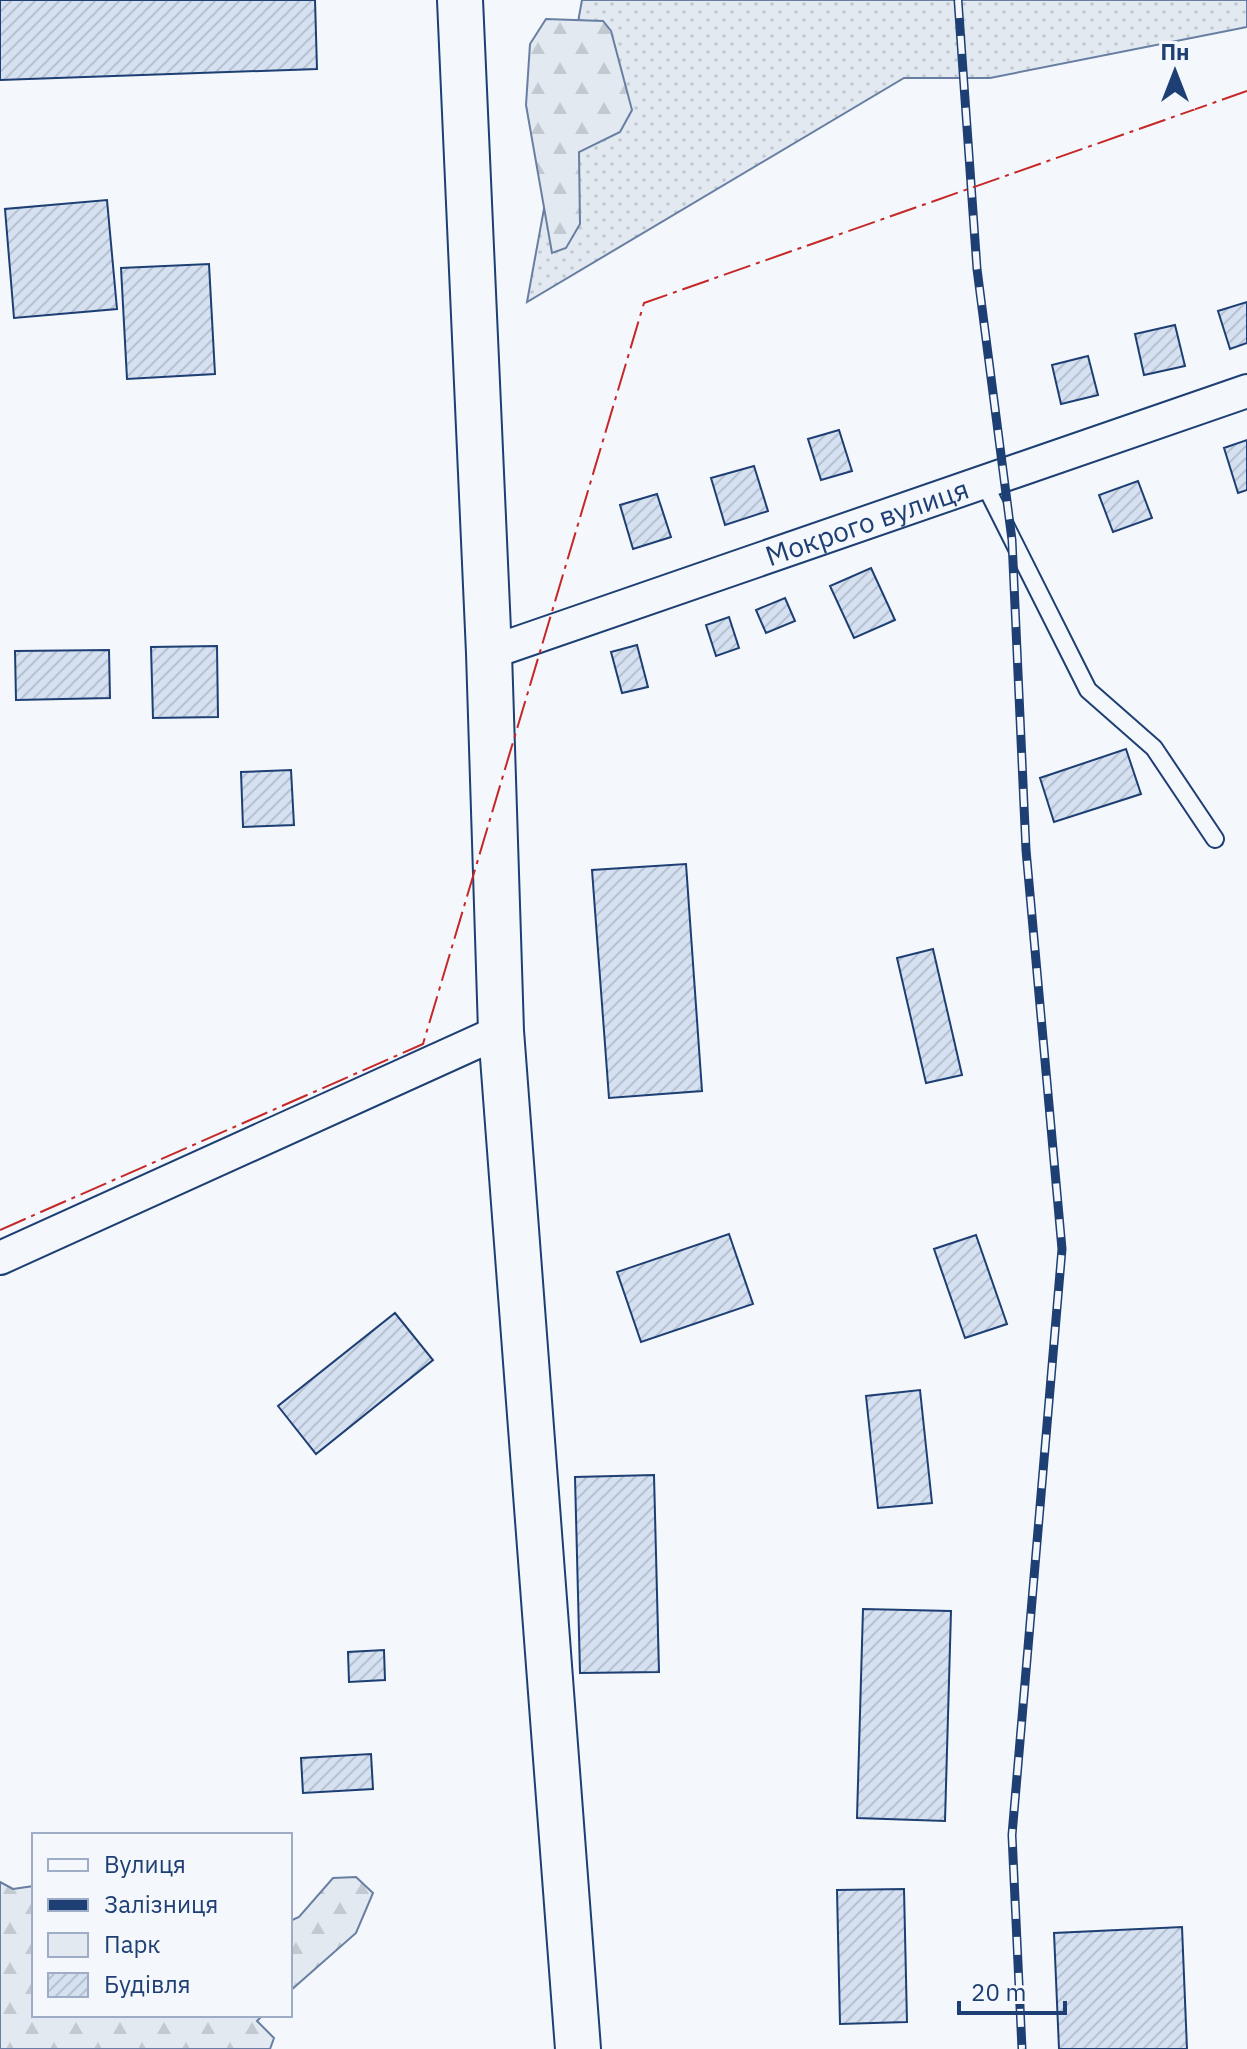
<svg xmlns="http://www.w3.org/2000/svg" width="1247" height="2049" viewBox="0 0 1247 2049" font-family="'IBM Plex Sans',sans-serif">
  <defs>
    <pattern id="green-dots" width="8" height="8" patternUnits="userSpaceOnUse" patternTransform="scale(2)"><rect width="8" height="8" fill="#e3e9f0"/><path d="M2 2h.1M6 6h.1" fill="none" stroke="#c2c9d1" stroke-width="1.8" stroke-linecap="round"/></pattern>
    <pattern id="forest-firs" width="22" height="20" patternUnits="userSpaceOnUse" patternTransform="scale(2)"><rect width="22" height="20" fill="#e3e9f0"/><path d="M5 1l3.5 6h-7zM16 11l3.5 6h-7z" fill="#c2c9d1"/></pattern>
    <pattern id="building-hatch" width="6" height="6" patternUnits="userSpaceOnUse" patternTransform="scale(2)"><rect width="6" height="6" fill="#d5e0f0"/><path d="M-1 1l2-2M0 6l6-6M5 7l2-2" fill="none" stroke="#b6c1d1"/></pattern>
  </defs>
  <rect width="100%" height="100%" fill="#f4f7fb"/>
  <path fill="url(#green-dots)" stroke="#687fa3" stroke-width="2" d="M 582,0 L 1247,0 L 1247,27 L 990,78 L 904,78 L 527,302 Z"/>
  <path fill="url(#forest-firs)" stroke="#687fa3" stroke-width="2" d="M 546,19 L 603,21 L 611,31 L 632,110 L 620,132 L 579,152 L 580,224 L 566,248 L 552,253 L 526,105 L 530,44 Z
    M 356,1877 L 373,1893 L 356,1933 L 290,1991 L 290,1921 L 299,1917 L 333,1878 Z
    M 0,1882 L 13,1889 L 34,1886 L 34,2015 L 263,2015 L 257,2021 L 274,2038 L 270,2049 L 0,2049 Z"/>
  <path fill="url(#building-hatch)" stroke="#1d3f73" stroke-width="2" d="M 0,0 L 315,0 L 317,69 L 0,80 Z
    M 107,200 L 117,309 L 14,318 L 5,209 Z
    M 209,264 L 215,374 L 127,379 L 121,268 Z
    M 1247,302 L 1247,343 L 1230,349 L 1218,311 Z
    M 1175,325 L 1185,366 L 1144,375 L 1135,334 Z
    M 1088,356 L 1098,395 L 1061,404 L 1052,365 Z
    M 839,430 L 852,471 L 821,480 L 808,439 Z
    M 1247,440 L 1247,490 L 1238,493 L 1224,448 Z
    M 754,466 L 768,511 L 725,525 L 711,478 Z
    M 1138,481 L 1152,518 L 1113,532 L 1099,495 Z
    M 657,494 L 671,537 L 633,549 L 620,505 Z
    M 871,568 L 895,620 L 854,638 L 830,586 Z
    M 785,598 L 795,621 L 766,633 L 756,610 Z
    M 729,617 L 739,648 L 716,656 L 706,625 Z
    M 637,645 L 648,687 L 622,693 L 611,652 Z
    M 217,646 L 218,717 L 153,718 L 151,647 Z
    M 109,650 L 110,698 L 16,700 L 15,651 Z
    M 1126,749 L 1141,794 L 1054,822 L 1040,778 Z
    M 291,770 L 294,825 L 243,827 L 241,772 Z
    M 686,864 L 702,1091 L 609,1098 L 592,870 Z
    M 933,949 L 962,1075 L 926,1083 L 897,958 Z
    M 729,1234 L 753,1304 L 641,1342 L 617,1272 Z
    M 976,1235 L 1007,1324 L 965,1338 L 934,1249 Z
    M 395,1313 L 433,1360 L 316,1454 L 278,1406 Z
    M 920,1390 L 932,1503 L 878,1508 L 866,1396 Z
    M 654,1475 L 659,1672 L 580,1673 L 575,1477 Z
    M 863,1609 L 951,1611 L 945,1821 L 857,1818 Z
    M 384,1650 L 385,1680 L 349,1682 L 348,1652 Z
    M 371,1754 L 373,1789 L 303,1793 L 301,1758 Z
    M 904,1889 L 907,2022 L 840,2024 L 837,1890 Z
    M 1182,1927 L 1187,2049 L 1059,2049 L 1054,1933 Z"/>
  <g fill="none" stroke-linecap="round" stroke-linejoin="round">
    <defs>
      <path id="lane" d="M 984,483 L 1088,690 L 1154,748 L 1215,839"/>
      <g id="street">
        <path id="s1" d="M 489,653 L 1247,391"/>
        <path d="M 0,1258 L 501,1031"/>
      </g>
      <path id="primary" d="M 460,0 L 489,653 L 501,1031 L 578,2049"/>
    </defs>
    <use href="#lane" stroke="#1d3f73" stroke-width="20"/>
    <use href="#street" stroke="#1d3f73" stroke-width="36"/>
    <use href="#primary" stroke="#1d3f73" stroke-width="48"/>
    <use href="#lane" stroke="#f4f7fb" stroke-width="16"/>
    <use href="#street" stroke="#f4f7fb" stroke-width="32"/>
    <use href="#primary" stroke="#f4f7fb" stroke-width="44"/>
    <defs>
      <path id="rail" d="M 958,0 L 977,269 L 1012,540 L 1026,850 L 1062,1249 L 1012,1835 L 1022,2049"/>
    </defs>
    <use href="#rail" stroke="#1d3f73" stroke-width="9"/>
    <use href="#rail" stroke="#f4f7fb" stroke-width="6" stroke-dasharray="18" stroke-linecap="butt"/>
    <path stroke="#c62828" stroke-width="2" stroke-dasharray="28 6 4 6" stroke-linecap="butt" d="M 0,1230 L 423,1044 L 644,303 L 1247,91"/>
  </g>
  <g text-anchor="middle" stroke-width="6" stroke-linejoin="round" paint-order="stroke">
    <g font-size="28" fill="#1d3f73" stroke="#f4f7fb">
      <text dy="10" stroke="none"><textPath href="#s1" startOffset="400">Мокрого вулиця</textPath></text>
    </g>
  </g>
  <rect x="32" y="1833" width="260" height="184" fill="#f4f7fb" stroke="#9eadc5" stroke-width="2"/>
  <rect x="48" y="1859" width="40" height="12" fill="#f4f7fb" stroke="#9eadc5" stroke-width="2"/>
  <text x="104" y="1873" font-size="24" fill="#1d3f73">Вулиця</text>
  <rect x="48" y="1899" width="40" height="12" fill="#1d3f73" stroke="#9eadc5" stroke-width="2"/>
  <text x="104" y="1913" font-size="24" fill="#1d3f73">Залізниця</text>
  <rect x="48" y="1933" width="40" height="24" fill="#e3e9f0" stroke="#9eadc5" stroke-width="2"/>
  <text x="104" y="1953" font-size="24" fill="#1d3f73">Парк</text>
  <rect x="48" y="1973" width="40" height="24" fill="url(#building-hatch)" stroke="#9eadc5" stroke-width="2"/>
  <text x="104" y="1993" font-size="24" fill="#1d3f73">Будівля</text>
  <g transform="translate(1175 72)" stroke="#f4f7fb" stroke-width="6" paint-order="stroke">
  <path d="M0-6L14 30L0 20L-14 30Z" fill="#1d3f73"/>
  <text y="-12" font-size="22" font-weight="bold" text-anchor="middle" fill="#1d3f73">Пн</text>
  </g>
  <path d="M959 2001v12h106v-12" fill="none" stroke="#1d3f73" stroke-width="4"/>
  <text x="971" y="2001" font-size="24" fill="#1d3f73" stroke="#f4f7fb" stroke-width="6" paint-order="stroke">20 m</text>
</svg>
